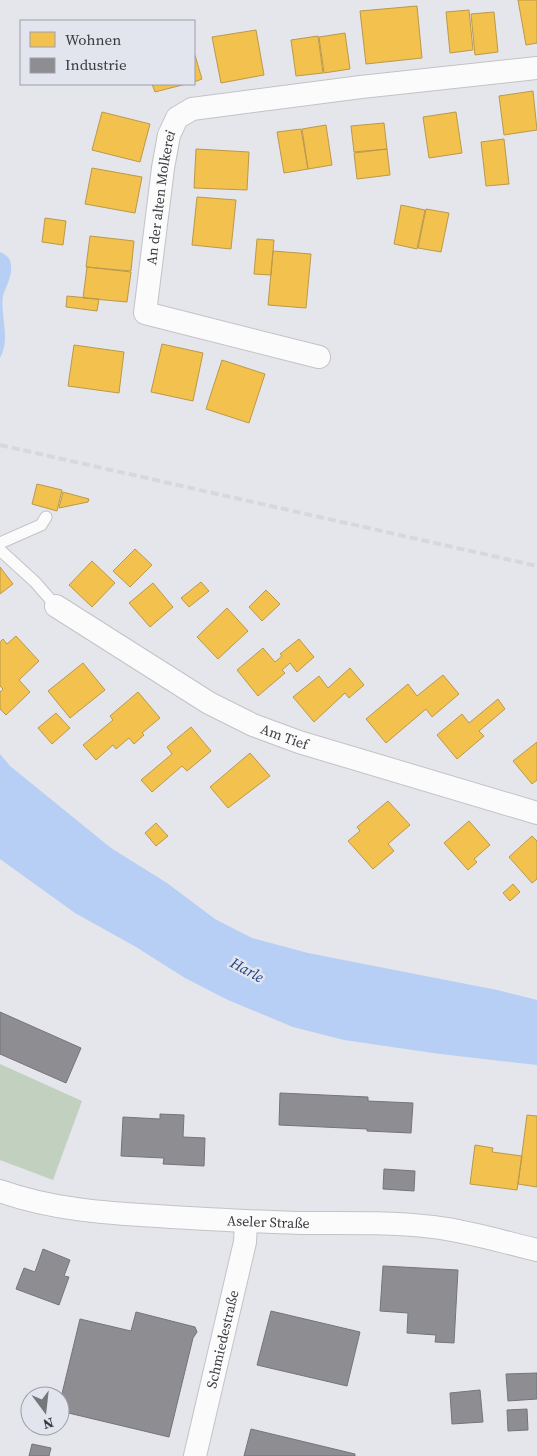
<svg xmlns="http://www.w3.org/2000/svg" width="537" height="1456" viewBox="0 0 537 1456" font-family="'Source Serif 4',serif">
  <rect width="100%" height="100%" fill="#e5e6eb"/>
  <path fill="#c1d0bf" d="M 0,1064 L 82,1101 L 53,1180 L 0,1160 Z"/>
  <path fill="#b7cef5" d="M 0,252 C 6,255 11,258 11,266 C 12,277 6,286 3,296 C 0,317 11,339 0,358 Z
    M 0,754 L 10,766 L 111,848 L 167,883 L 215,919 L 252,938 L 308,953 L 497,990 L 537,1000 L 537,1065 L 440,1054 L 344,1040 L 293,1027 L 228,1000 L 185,978 L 136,947 L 75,913 L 0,859 Z"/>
  <path fill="#f2c14e" stroke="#bb994a" d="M 518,0 L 537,0 L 537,43 L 526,45 Z
    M 417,6 L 422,58 L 366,64 L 360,11 Z
    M 469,10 L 473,50 L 450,53 L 446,12 Z
    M 494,12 L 498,52 L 475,55 L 471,14 Z
    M 256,30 L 264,75 L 221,83 L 212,37 Z
    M 345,33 L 350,69 L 324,73 L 319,37 Z
    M 318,36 L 323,73 L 296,76 L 291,40 Z
    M 194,52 L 202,79 L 194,82 Z
    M 152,84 L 186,84 L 155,92 Z
    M 533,91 L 537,130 L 504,135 L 499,96 Z
    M 102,112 L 150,124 L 140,162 L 92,150 Z
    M 456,112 L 462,153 L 429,158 L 423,117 Z
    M 384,123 L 387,149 L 354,152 L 351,126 Z
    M 326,125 L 332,165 L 308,169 L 302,129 Z
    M 301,129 L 308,169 L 284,173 L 277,132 Z
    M 504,139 L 509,184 L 486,186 L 481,142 Z
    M 196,149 L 249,152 L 247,190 L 194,188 Z
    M 387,149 L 390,175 L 357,179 L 354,153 Z
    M 92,168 L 142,177 L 135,213 L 85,204 Z
    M 197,197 L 236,200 L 231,249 L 192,245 Z
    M 401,205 L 425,210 L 417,249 L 394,244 Z
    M 426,209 L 449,213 L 441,252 L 418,248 Z
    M 45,218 L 66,221 L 63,245 L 42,242 Z
    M 90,236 L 134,241 L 131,271 L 86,267 Z
    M 257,239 L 274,240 L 271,275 L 254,274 Z
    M 273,251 L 311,254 L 306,308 L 268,305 Z
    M 87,267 L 131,272 L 127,302 L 83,298 Z
    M 67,296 L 99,299 L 97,311 L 66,307 Z
    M 162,344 L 203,353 L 193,401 L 151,392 Z
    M 74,345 L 124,352 L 119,393 L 68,386 Z
    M 222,360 L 265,374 L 249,423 L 206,409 Z
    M 37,484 L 62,490 L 57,511 L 32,504 Z
    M 63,492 L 89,499 L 88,502 L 59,508 Z
    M 135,549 L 152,565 L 130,587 L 113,571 Z
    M 92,561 L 115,583 L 92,607 L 69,585 Z
    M 0,567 L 13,584 L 0,594 Z
    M 201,582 L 209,591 L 189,607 L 181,598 Z
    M 153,583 L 173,607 L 150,627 L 129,603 Z
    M 266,590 L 280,604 L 262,621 L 249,607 Z
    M 227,608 L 248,631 L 218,659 L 197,637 Z
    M 16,636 L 39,661 L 19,680 L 30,692 L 6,715 L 0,709 L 0,692 L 3,689 L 0,686 L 0,642 L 3,639 L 7,644 Z
    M 299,639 L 314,657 L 297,672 L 290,663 L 282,670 L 285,673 L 258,696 L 237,670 L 263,648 L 275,662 L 282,656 L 280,654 Z
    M 83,663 L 105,690 L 70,718 L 48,691 Z
    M 350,668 L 364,685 L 349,698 L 345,693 L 314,722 L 293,697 L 319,676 L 328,688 Z
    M 443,675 L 459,694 L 432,717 L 426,709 L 386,743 L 366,719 L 408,684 L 417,696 Z
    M 138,692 L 160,718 L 142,733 L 144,735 L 134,744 L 129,738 L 116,749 L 113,745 L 96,760 L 83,745 L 113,720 L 110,716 Z
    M 498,699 L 505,709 L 479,731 L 484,736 L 457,759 L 437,735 L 462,714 L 469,723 Z
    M 56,713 L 70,728 L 52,744 L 38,728 Z
    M 191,727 L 211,751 L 187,771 L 182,766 L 152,792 L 141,780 L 172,754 L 167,747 Z
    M 537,742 L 537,780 L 532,784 L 513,761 Z
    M 250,753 L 270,776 L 228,808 L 210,787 Z
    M 388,801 L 410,825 L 388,844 L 394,851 L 373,869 L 348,841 L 360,831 L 357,827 Z
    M 469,821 L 490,845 L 474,859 L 477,862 L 468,870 L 444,843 Z
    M 156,823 L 168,836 L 156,846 L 145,833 Z
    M 532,836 L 537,841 L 537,879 L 532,883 L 509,857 Z
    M 513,884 L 520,892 L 510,901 L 503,893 Z
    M 527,1115 L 537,1116 L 537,1187 L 518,1184 Z
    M 475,1145 L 493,1148 L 492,1152 L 522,1156 L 517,1190 L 470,1184 Z"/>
  <path fill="#8d8d92" stroke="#747479" d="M 0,1012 L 81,1048 L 66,1083 L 0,1054 Z
    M 280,1093 L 368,1097 L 368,1101 L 413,1103 L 411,1133 L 367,1131 L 367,1129 L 279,1125 Z
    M 160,1114 L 184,1115 L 183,1137 L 205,1138 L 204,1166 L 163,1164 L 164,1158 L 121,1156 L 123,1117 L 160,1119 Z
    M 384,1169 L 415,1171 L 414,1191 L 383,1189 Z
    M 43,1249 L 70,1260 L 64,1276 L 69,1277 L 59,1305 L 16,1289 L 24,1268 L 35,1272 Z
    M 383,1266 L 458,1270 L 454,1343 L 435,1342 L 436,1335 L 407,1333 L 408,1313 L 380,1311 Z
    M 271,1311 L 360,1332 L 347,1386 L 257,1365 Z
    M 136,1312 L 195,1327 L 197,1332 L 193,1338 L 169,1437 L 60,1411 L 60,1402 L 80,1319 L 131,1331 Z
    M 537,1373 L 537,1399 L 508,1401 L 506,1374 Z
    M 480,1390 L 483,1422 L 452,1424 L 450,1393 Z
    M 527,1409 L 528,1430 L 508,1431 L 507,1410 Z
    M 251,1429 L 355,1454 L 355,1456 L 244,1456 Z
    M 32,1444 L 51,1448 L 49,1456 L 29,1456 Z"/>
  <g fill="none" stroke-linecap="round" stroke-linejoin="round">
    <defs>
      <path id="service" d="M 0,543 L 41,525 L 46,517
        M 0,550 L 35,582 L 56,606"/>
      <g id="minor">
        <path id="s1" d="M 319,357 L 145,313 L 163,168 L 169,135 L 177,118 L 192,109 L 361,87 L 537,68"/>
        <path id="s2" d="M 56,606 L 209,703 L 253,725 L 299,742 L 537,813"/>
        <path id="s3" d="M 0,1191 C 51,1209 103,1213 157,1216 C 205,1219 253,1222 301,1223 C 345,1223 389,1222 433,1227 C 468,1231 503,1242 537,1250"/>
        <path id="s4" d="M 195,1456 L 245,1242 L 246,1222"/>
      </g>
    </defs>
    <use href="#service" stroke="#c2c3c6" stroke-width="13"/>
    <use href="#minor" stroke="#c2c3c6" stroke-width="24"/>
    <use href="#service" stroke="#fbfbfc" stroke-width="11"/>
    <use href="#minor" stroke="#fbfbfc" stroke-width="22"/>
    <path stroke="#d7d8d9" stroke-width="4" stroke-dasharray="8 4" stroke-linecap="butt" d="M 0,445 L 537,566"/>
  </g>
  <g text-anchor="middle" stroke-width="5" stroke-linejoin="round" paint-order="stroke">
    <g font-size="14" fill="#3a3b3f" stroke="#e2e4ee">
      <text dy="5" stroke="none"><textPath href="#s1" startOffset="296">An der alten Molkerei</textPath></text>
      <text dy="5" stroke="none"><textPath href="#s2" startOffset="264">Am Tief</textPath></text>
      <text dy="5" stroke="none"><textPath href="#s3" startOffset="271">Aseler Straße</textPath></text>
      <text dy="5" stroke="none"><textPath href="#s4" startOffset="120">Schmiedestraße</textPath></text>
    </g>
    <g font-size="15" font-style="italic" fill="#224585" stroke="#e2e4ee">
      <text transform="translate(247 970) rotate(29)" y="5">Harle</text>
    </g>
  </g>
  <rect x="20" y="20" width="175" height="65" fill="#e2e4ee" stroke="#9fa0a8"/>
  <rect x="30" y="32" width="25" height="15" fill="#f2c14e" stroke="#9fa0a8"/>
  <text x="65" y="45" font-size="15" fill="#3a3b3f">Wohnen</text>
  <rect x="30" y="58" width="25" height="15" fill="#8d8d92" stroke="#9fa0a8"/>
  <text x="65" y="70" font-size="15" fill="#3a3b3f">Industrie</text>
  <g transform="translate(45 1411) rotate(165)"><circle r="24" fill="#e2e4ee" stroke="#9fa0a8"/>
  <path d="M0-4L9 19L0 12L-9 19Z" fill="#76777b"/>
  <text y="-8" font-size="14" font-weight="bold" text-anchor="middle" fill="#3a3b3f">N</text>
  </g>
</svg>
